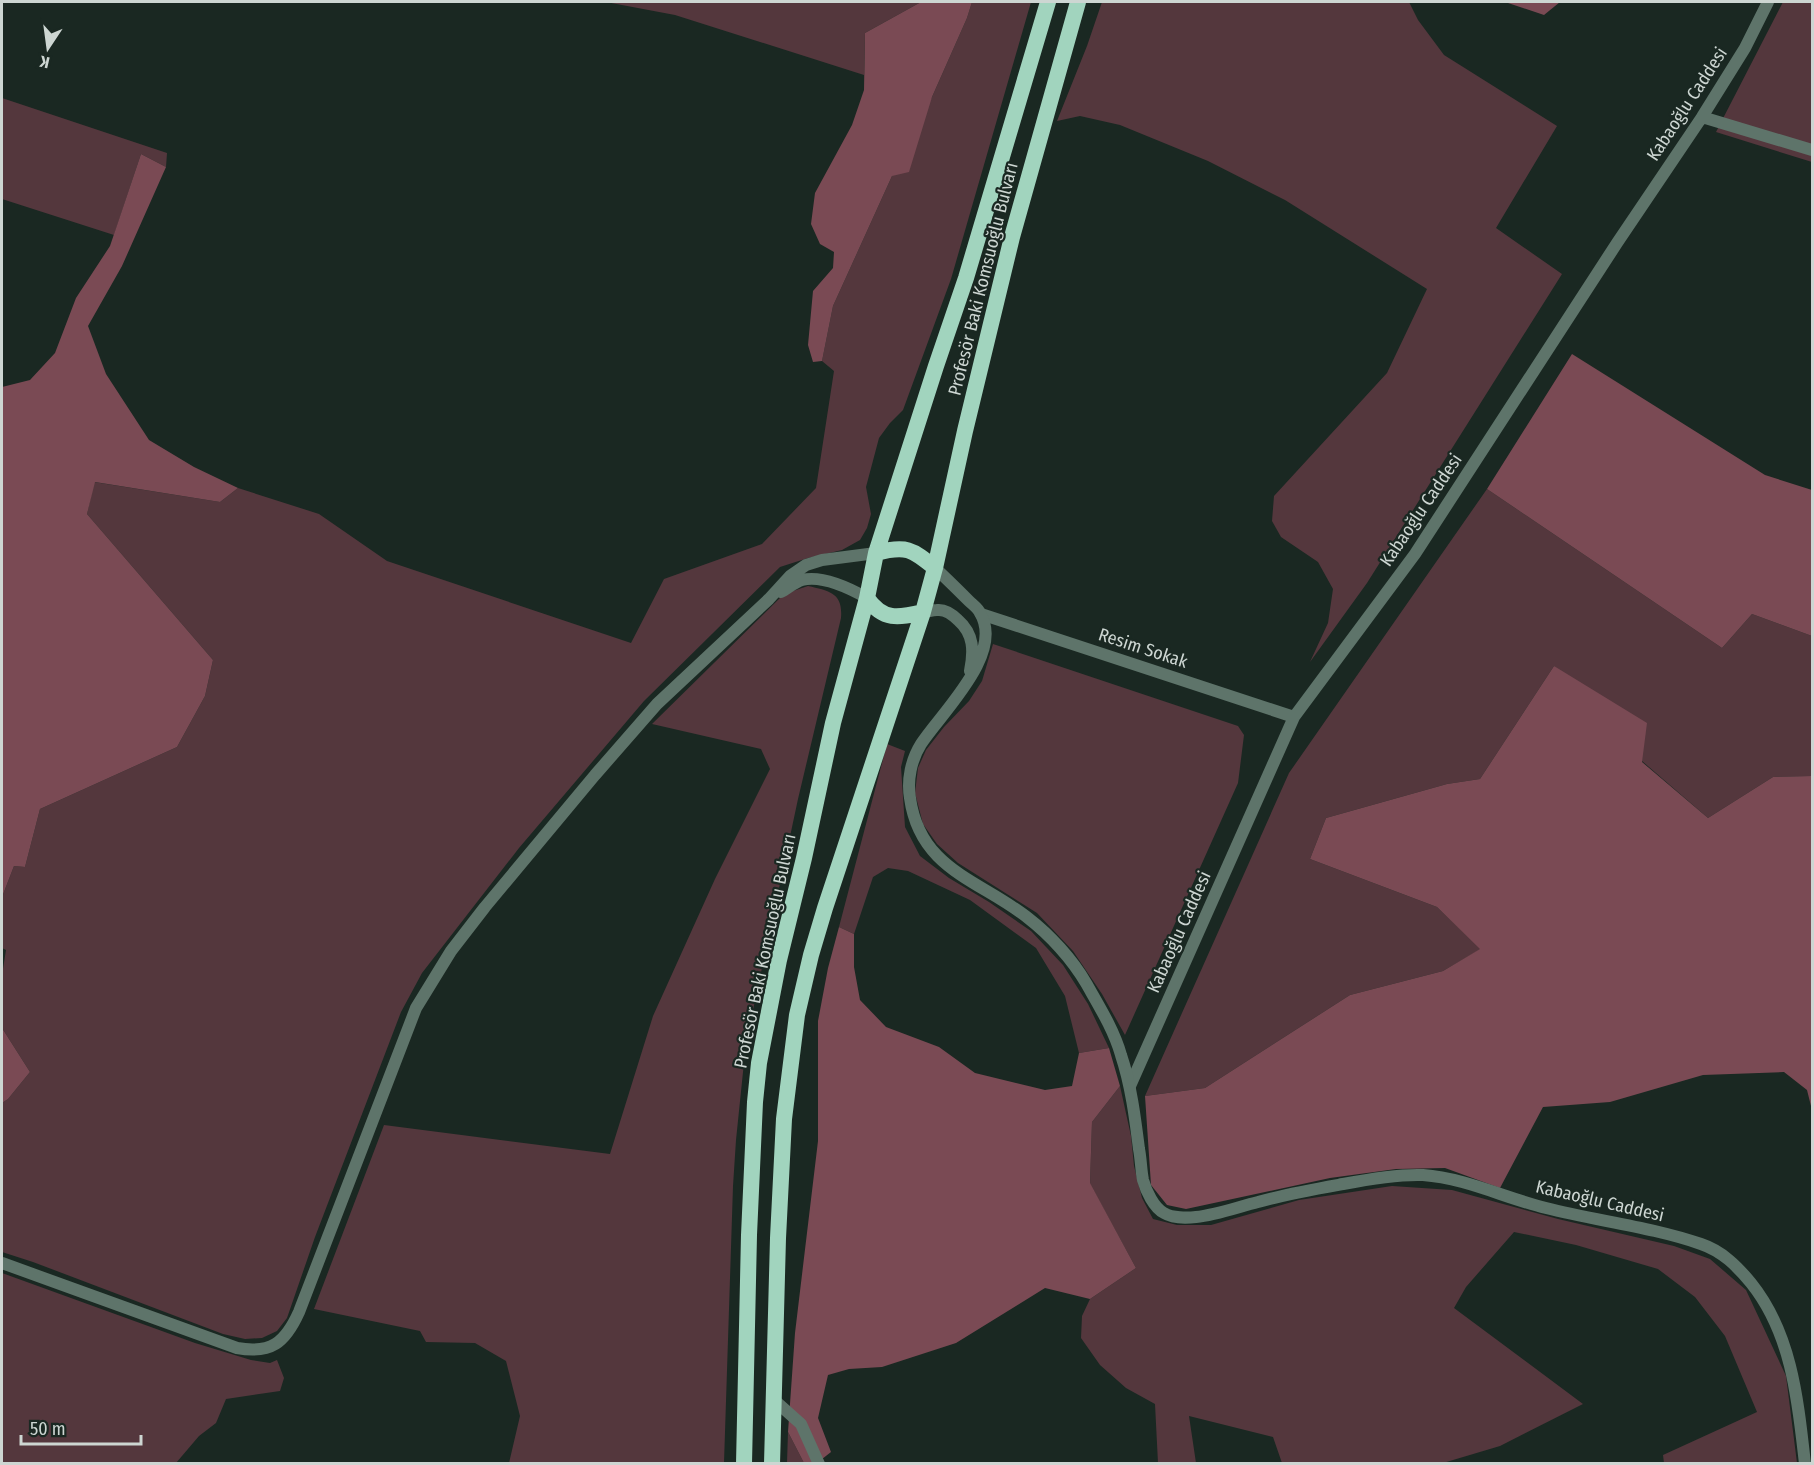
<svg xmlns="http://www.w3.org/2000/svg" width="1814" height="1465" viewBox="0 0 1814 1465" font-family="'Fira Sans Condensed',sans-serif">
  <rect width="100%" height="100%" fill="#1a2822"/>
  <path fill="#54373d" d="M 606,2 L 921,2 L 865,33 L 864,75 L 675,15 Z
    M 972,2 L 1031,2 L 951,279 L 903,410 L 890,423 L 879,438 L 866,487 L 871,514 L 867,528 L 860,540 L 842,550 L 808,558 L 780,567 L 644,701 L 519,848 L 422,973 L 401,1012 L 315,1237 L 287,1318 L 277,1331 L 262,1338 L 245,1339 L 223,1334 L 33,1262 L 2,1252 L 2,1103 L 8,1099 L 30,1072 L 2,1028 L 2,975 L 6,950 L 2,948 L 2,897 L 14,866 L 25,867 L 40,809 L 177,747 L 205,696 L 213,660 L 87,514 L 94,482 L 220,502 L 238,488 L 319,514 L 387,561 L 631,643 L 664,579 L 762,544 L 816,488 L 834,371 L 822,361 L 833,306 L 892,176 L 932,97 L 967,18 Z
    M 1102,2 L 1409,2 L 1418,20 L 1444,55 L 1557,126 L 1496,228 L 1562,274 L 1367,583 L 1310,662 L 1328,623 L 1333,589 L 1318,562 L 1281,537 L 1272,521 L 1274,496 L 1387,373 L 1427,289 L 1285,200 L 1208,161 L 1120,125 L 1080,116 L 1057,121 L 1087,46 Z
    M 1783,2 L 1812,2 L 1812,162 L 1716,132 Z
    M 2,98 L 167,153 L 166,167 L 141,154 L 114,235 L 2,199 Z
    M 1487,489 L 1722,648 L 1752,614 L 1812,636 L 1812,776 L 1773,777 L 1708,818 L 1642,761 L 1554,666 L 1480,779 L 1447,784 L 1326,818 L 1310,859 L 1437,907 L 1481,949 L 1443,971 L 1350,995 L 1205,1088 L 1145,1096 L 1289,773 Z
    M 808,586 C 830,591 843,593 841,618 L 798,799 L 746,1043 L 736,1140 L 733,1186 L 724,1463 L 509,1463 L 520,1416 L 506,1361 L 475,1343 L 426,1342 L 420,1331 L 314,1309 L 384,1125 L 610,1154 L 653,1016 L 715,879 L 770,769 L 761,749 L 652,724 L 784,594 Z
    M 993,644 L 1238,726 L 1244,735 L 1238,783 L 1125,1035 L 1102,994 L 1073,951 L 1037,913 L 958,863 L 937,844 L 923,824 L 915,793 L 918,768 L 926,750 L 944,727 L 969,701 L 982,681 Z
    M 887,744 L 905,751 L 901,767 L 905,827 L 920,856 L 949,878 L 989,902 L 1031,931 L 1063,965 L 1088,1004 L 1109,1048 L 1079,1053 L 1065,996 L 1036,948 L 970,900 L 908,871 L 888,868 L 873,877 L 854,934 L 839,927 Z
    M 1120,1086 L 1131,1136 L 1134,1166 L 1142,1198 L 1153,1219 L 1177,1225 L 1211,1225 L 1299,1200 L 1392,1186 L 1452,1190 L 1558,1219 L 1674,1246 L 1710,1259 L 1746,1290 L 1786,1376 L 1797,1463 L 1664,1463 L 1663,1455 L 1757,1412 L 1725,1336 L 1695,1297 L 1658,1269 L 1576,1245 L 1514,1232 L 1466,1287 L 1454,1308 L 1583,1404 L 1500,1446 L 1443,1463 L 1282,1463 L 1273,1437 L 1189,1416 L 1196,1463 L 1158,1463 L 1155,1404 L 1126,1388 L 1100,1365 L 1081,1338 L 1082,1316 L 1090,1299 L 1136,1268 L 1090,1184 L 1092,1122 Z
    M 2,1273 L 195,1343 L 251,1360 L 270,1363 L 277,1360 L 284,1378 L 280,1391 L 226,1399 L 216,1423 L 199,1436 L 176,1463 L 2,1463 Z
    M 788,1432 L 804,1463 L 787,1463 Z"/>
  <path fill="#7a4a54" d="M 921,2 L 972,2 L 967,18 L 932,97 L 909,172 L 892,176 L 833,306 L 822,361 L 813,362 L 808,345 L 813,291 L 833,268 L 834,252 L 820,244 L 811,224 L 815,193 L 852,125 L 864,90 L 865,33 Z
    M 1505,2 L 1560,2 L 1544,15 Z
    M 141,154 L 166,167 L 122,266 L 88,326 L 106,374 L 149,440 L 194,467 L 238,488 L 220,502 L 95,482 L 87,514 L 213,660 L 205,696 L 177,747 L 40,809 L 25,867 L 14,866 L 2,897 L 2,387 L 30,380 L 55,353 L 76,298 L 110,246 Z
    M 1572,354 L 1765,475 L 1812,490 L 1812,636 L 1752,614 L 1722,648 L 1487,489 Z
    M 1554,666 L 1647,723 L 1642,762 L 1708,818 L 1773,777 L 1812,776 L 1812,1110 L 1807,1090 L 1784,1072 L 1703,1075 L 1610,1102 L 1543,1107 L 1500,1188 L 1445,1168 L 1396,1169 L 1330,1178 L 1186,1209 L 1167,1205 L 1151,1185 L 1145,1096 L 1205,1088 L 1350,995 L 1443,971 L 1480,949 L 1437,907 L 1310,859 L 1326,818 L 1447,784 L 1480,779 Z
    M 839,927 L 854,934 L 854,967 L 860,1000 L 886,1027 L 939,1047 L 975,1073 L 1045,1090 L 1072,1086 L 1079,1053 L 1109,1048 L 1120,1086 L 1092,1122 L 1090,1183 L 1136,1268 L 1090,1299 L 1045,1288 L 956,1343 L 882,1367 L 849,1369 L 828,1375 L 818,1418 L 831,1452 L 817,1463 L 804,1463 L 788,1432 L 795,1333 L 818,1141 L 818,1021 L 828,968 Z
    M 2,1028 L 30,1072 L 8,1099 L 2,1103 Z"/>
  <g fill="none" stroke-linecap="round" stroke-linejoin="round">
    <path stroke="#5e746a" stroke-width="12" d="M 1702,117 L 1812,150
      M 981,614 L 1294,717
      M 1130,1086 L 1294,717 L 1415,554 L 1617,243 L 1702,117 L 1745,48 L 1768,2
      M 773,1399 L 801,1424 L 819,1464"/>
    <path stroke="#5e746a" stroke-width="12" d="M 935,568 C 947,579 958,590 969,601 C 973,605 978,608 980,613 C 1005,654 941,713 921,744 C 911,760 907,780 910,798 C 920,870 980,880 1028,918 C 1050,935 1072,959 1086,983 C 1099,1006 1114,1030 1121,1055 C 1131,1085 1135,1117 1139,1149 C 1141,1159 1141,1170 1143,1180 C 1146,1191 1154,1208 1164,1213 C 1172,1218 1187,1218 1196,1217 C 1216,1215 1238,1207 1258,1202 C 1286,1194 1315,1189 1343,1184 C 1369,1179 1397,1174 1423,1175 C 1465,1178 1505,1198 1546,1208 C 1597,1221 1652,1227 1701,1244 C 1722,1251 1737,1266 1751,1283 C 1792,1334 1798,1401 1805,1464
      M 781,592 C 787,589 795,582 802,580 C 822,575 851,589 867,598
      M 923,612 C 927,612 932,610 937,610 C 945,609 952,614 958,620 C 974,634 974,651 970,671
      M 2,1263 L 237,1348 C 271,1354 285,1343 299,1312 L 416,1008 L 451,951 L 485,907 L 595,775 L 657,704 L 769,599 L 790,576 L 806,565 L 822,560 L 876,553"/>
    <path stroke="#a1d4be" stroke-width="16" d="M 876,553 C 906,545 912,549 935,568
      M 867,598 C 883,621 898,618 923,612
      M 744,1464 L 749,1235 L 755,1102 L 759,1063 L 779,960 L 804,858 L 833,723 L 867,598 L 876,553 L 936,366 L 966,278 L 1048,2
      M 772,1464 L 778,1238 L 784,1119 L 797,1015 L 811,955 L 825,908 L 923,612 L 935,568 L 965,431 L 1012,237 L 1078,2"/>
  </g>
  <g text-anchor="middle" stroke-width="4.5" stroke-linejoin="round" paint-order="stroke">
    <g font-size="18" fill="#cdd6d2" stroke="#1a2822">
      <text transform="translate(1687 104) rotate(-57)" y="6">Kabaoğlu Caddesi</text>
      <text transform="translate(983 279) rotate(-76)" y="6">Profesör Baki Komsuoğlu Bulvarı</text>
      <text transform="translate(1421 510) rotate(-56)" y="6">Kabaoğlu Caddesi</text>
      <text transform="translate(1143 648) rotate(18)" y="6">Resim Sokak</text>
      <text transform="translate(1179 932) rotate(-66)" y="6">Kabaoğlu Caddesi</text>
      <text transform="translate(765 951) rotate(-78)" y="6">Profesör Baki Komsuoğlu Bulvarı</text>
      <text transform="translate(1600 1201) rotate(13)" y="6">Kabaoğlu Caddesi</text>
    </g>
  </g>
  <rect width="1814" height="1465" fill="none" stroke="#cdd6d2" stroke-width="6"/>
  <g transform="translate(48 48) rotate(193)" stroke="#1a2822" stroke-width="4.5" paint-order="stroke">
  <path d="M0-4.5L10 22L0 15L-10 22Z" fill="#cdd6d2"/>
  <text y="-9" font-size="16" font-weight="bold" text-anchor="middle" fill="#cdd6d2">K</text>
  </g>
  <path d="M21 1435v9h120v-9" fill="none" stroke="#cdd6d2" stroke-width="3"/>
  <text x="30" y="1435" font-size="18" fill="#cdd6d2" stroke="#1a2822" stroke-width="4.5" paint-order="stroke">50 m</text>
</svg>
